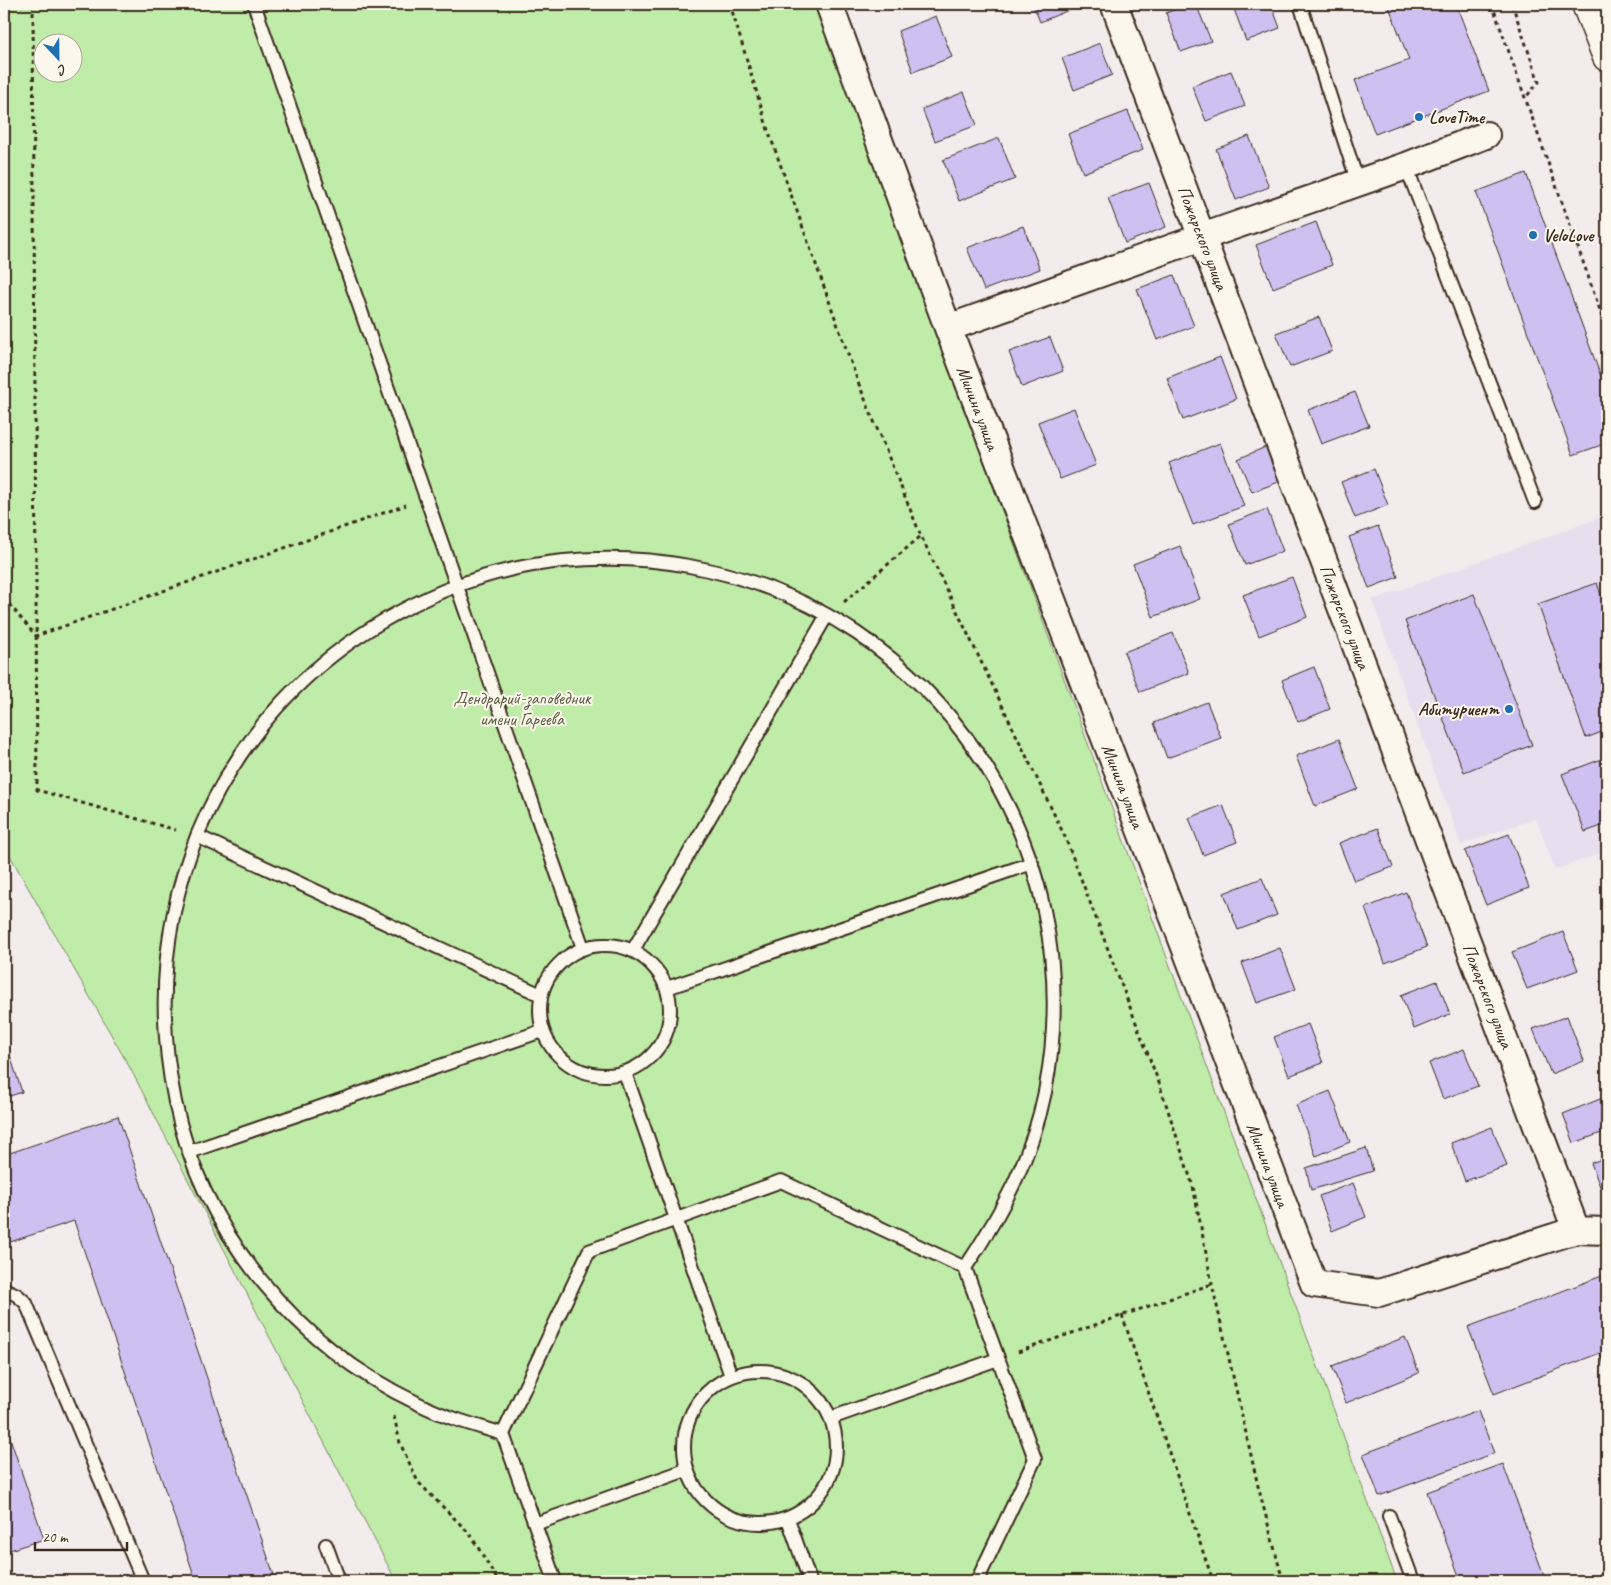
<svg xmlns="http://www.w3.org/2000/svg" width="1611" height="1585" viewBox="0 0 1611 1585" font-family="Caveat,sans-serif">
  <rect width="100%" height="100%" fill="#f2eced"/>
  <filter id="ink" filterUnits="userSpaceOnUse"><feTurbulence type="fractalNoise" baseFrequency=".02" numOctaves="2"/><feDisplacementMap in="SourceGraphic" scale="10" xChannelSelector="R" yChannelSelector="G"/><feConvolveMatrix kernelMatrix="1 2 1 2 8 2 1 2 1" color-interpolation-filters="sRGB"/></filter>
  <g filter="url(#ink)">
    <path fill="#e8dfee" d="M 1607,515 L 1607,851 L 1555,870 L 1536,818 L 1461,845 L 1372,600 Z"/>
    <path fill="#c0eca9" stroke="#7e8b64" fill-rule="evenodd" d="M 4,4 L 815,4 L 1397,1581 L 396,1581 L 130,1068 L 4,845 ZM 42,42 L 72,42 L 72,72 L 42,72 Z"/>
    <path fill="#cfc0f2" stroke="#3b2a1e" d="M 1033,4 L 1080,4 L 1081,5 L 1040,22 Z
      M 1188,4 L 1196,4 L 1211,41 L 1181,52 L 1166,13 Z
      M 1232,4 L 1271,4 L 1280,28 L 1246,41 Z
      M 1388,4 L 1456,4 L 1489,91 L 1375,134 L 1355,80 L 1409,60 Z
      M 936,16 L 952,57 L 913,72 L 898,31 Z
      M 1100,43 L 1112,75 L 1074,90 L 1062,58 Z
      M 1231,71 L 1245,106 L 1206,121 L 1192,86 Z
      M 964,92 L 977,125 L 935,141 L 922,109 Z
      M 1128,111 L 1143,150 L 1083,173 L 1068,134 Z
      M 1249,136 L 1269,187 L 1236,200 L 1216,149 Z
      M 999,138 L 1015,179 L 959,201 L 943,160 Z
      M 1526,173 L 1607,393 L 1607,443 L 1573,455 L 1476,192 Z
      M 1149,183 L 1166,227 L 1125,243 L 1108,198 Z
      M 1316,222 L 1332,265 L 1273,288 L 1256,245 Z
      M 1023,226 L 1040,269 L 984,290 L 967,248 Z
      M 1174,275 L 1194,326 L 1157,340 L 1137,289 Z
      M 1319,317 L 1332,351 L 1290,367 L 1276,333 Z
      M 1050,337 L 1063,371 L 1022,387 L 1009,352 Z
      M 1220,357 L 1236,399 L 1183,420 L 1167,378 Z
      M 1355,392 L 1369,426 L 1321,444 L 1308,410 Z
      M 1074,408 L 1096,465 L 1060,479 L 1038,422 Z
      M 1220,443 L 1244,506 L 1193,525 L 1169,463 Z
      M 1270,445 L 1284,480 L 1252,492 L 1238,459 Z
      M 1374,469 L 1388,505 L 1355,518 L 1341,482 Z
      M 1267,509 L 1283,551 L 1245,565 L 1229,524 Z
      M 1378,526 L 1398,577 L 1369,588 L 1349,537 Z
      M 1180,546 L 1200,599 L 1153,617 L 1133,564 Z
      M 1292,577 L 1307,617 L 1259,636 L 1243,595 Z
      M 1597,583 L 1607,612 L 1607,730 L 1586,738 L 1538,604 Z
      M 1474,594 L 1532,745 L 1464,772 L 1405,621 Z
      M 1173,633 L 1189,673 L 1140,692 L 1124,652 Z
      M 1314,667 L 1330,709 L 1298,722 L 1282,680 Z
      M 1207,702 L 1221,738 L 1167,758 L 1154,723 Z
      M 1339,739 L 1358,789 L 1315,806 L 1296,756 Z
      M 1607,757 L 1607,824 L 1585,832 L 1562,774 Z
      M 1223,805 L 1237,842 L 1203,855 L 1189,818 Z
      M 1378,828 L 1393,867 L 1354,881 L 1339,843 Z
      M 1509,834 L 1529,888 L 1486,905 L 1465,851 Z
      M 1262,878 L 1277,915 L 1238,930 L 1224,893 Z
      M 1406,892 L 1427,947 L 1385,963 L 1365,908 Z
      M 1563,932 L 1578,970 L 1527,989 L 1512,952 Z
      M 1280,948 L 1296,989 L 1257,1003 L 1242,963 Z
      M 1437,981 L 1450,1014 L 1414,1029 L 1401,995 Z
      M 1567,1016 L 1584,1061 L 1551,1074 L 1533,1029 Z
      M 1308,1024 L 1323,1063 L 1289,1076 L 1274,1037 Z
      M 4,1037 L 22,1092 L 4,1098 Z
      M 1464,1049 L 1478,1086 L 1443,1099 L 1429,1063 Z
      M 1330,1091 L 1350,1142 L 1316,1156 L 1296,1105 Z
      M 1605,1097 L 1607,1102 L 1607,1131 L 1574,1143 L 1563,1114 Z
      M 118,1116 L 276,1581 L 196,1581 L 74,1221 L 4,1244 L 4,1155 Z
      M 1492,1127 L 1507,1166 L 1465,1181 L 1451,1143 Z
      M 1366,1148 L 1373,1171 L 1311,1190 L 1306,1168 Z
      M 1607,1157 L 1607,1205 L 1591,1163 Z
      M 1353,1183 L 1366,1217 L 1332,1231 L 1319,1196 Z
      M 1607,1274 L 1607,1373 L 1600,1353 L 1494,1394 L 1468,1327 Z
      M 1405,1337 L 1419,1373 L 1346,1403 L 1332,1366 Z
      M 1478,1411 L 1494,1453 L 1379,1496 L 1363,1454 Z
      M 4,1420 L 44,1539 L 4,1552 Z
      M 1503,1464 L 1546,1581 L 1461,1581 L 1427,1492 Z"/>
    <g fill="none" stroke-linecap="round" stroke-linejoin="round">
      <defs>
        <path id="lane" d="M 254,4 L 583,948
          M 1300,4 L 1358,183
          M 1406,166 L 1535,502
          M 197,836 L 541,995
          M540 1010a65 65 0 1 1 130 0a65 65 0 1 1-130 0Z
          M 633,950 L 827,615
          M 667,988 L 1032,863
          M 625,1073 L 731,1376
          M 189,1152 L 542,1031
          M 4,1289 L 17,1295 L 26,1303 L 143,1581
          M684 1447a76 76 0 1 1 152 0a76 76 0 1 1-152 0Z
          M 831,1418 L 998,1359
          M 503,1434 C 474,1425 444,1417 417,1403 C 297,1346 203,1234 175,1102 C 149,976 172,850 248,744 C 297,675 365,624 443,591 C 520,559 607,551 689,566 C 937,611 1093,847 1045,1092 C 1032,1157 1001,1214 965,1268
          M 1389,1516 L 1413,1581
          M 788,1519 L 810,1581
          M 535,1524 L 686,1470
          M 326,1545 L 339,1581
          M 555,1581 L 503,1434 L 589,1251 L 781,1181 L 965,1268 L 1035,1459 L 977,1581"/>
        <path id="street" d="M 829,4 L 948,328 L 1314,1284 L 1379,1293 L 1576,1230 L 1607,1231
          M 1114,4 L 1576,1230
          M 948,328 L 1202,237 L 1406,166 L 1486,135"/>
        <path id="primary" d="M 1586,4 L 1607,57"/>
      </defs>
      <use href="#lane" stroke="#3b2a1e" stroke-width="16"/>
      <use href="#street" stroke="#3b2a1e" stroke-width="30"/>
      <use href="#primary" stroke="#3b2a1e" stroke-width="31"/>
      <path stroke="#3b2a1e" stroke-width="3" stroke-dasharray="4 4" stroke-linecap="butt" d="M 33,4 L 37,790 L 176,830
        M 730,4 L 768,130 L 858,382 L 921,536 L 1065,837 L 1159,1083 L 1193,1186 L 1212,1284 L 1258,1486 L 1283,1581
        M 1492,4 L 1607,330
        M 1512,4 L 1539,82 L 1525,98
        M 4,598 L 36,636 L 406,505
        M 844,602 L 921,536
        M 1122,1315 L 1213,1581
        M 1018,1352 L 1212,1284
        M 394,1416 L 400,1443 L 418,1482 L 470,1534 L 498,1581"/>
      <use href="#lane" stroke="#fbf7ec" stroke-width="12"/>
      <use href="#street" stroke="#fbf7ec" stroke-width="26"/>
      <use href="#primary" stroke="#fbf7ec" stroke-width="28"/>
    </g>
  </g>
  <g fill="#1f6fb2" stroke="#fbf7ec" stroke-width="2">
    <circle cx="1419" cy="117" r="5"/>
    <circle cx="1533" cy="235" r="5"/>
    <circle cx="1509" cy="709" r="5"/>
  </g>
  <g text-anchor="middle" stroke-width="4" stroke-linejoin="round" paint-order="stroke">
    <g font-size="18" font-weight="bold" fill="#3b2a1e" stroke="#fbf7ec" text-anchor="start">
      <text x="1429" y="123">LoveTime</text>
      <text x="1543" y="241">VeloLove</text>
      <text x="1499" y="715" text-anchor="end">Абитуриент</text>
    </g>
    <g font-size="18" fill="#3b2a1e" stroke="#fbf7ec">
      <text transform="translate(1203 238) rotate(69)" y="6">Пожарского улица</text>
      <text transform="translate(978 408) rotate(69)" y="6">Минина улица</text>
      <text transform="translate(1345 617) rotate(69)" y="6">Пожарского улица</text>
      <text transform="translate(1123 786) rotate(69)" y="6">Минина улица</text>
      <text transform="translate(1488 996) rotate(69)" y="6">Пожарского улица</text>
      <text transform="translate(1268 1165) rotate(69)" y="6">Минина улица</text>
    </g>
    <g font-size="18" fill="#5c5a41" stroke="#fbf7ec">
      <text x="522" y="704">Дендрарий-заповедник<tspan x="522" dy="21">имени Гареева</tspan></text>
    </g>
  </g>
  <rect width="1611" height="1585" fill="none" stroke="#fbf7ec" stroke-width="20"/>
  <rect x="10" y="10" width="1591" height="1565" fill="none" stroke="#3b2a1e" stroke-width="2" filter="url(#ink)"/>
  <g transform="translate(58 58) rotate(158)"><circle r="24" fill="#fbf7ec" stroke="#aea59a"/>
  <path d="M0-4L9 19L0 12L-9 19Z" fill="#1f6fb2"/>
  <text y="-8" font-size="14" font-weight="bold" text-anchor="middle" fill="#3b2a1e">С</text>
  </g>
  <path d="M35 1542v8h92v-8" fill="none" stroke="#3b2a1e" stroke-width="2.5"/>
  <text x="42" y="1542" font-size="15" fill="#3b2a1e" stroke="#fbf7ec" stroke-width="4" paint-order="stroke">20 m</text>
</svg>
